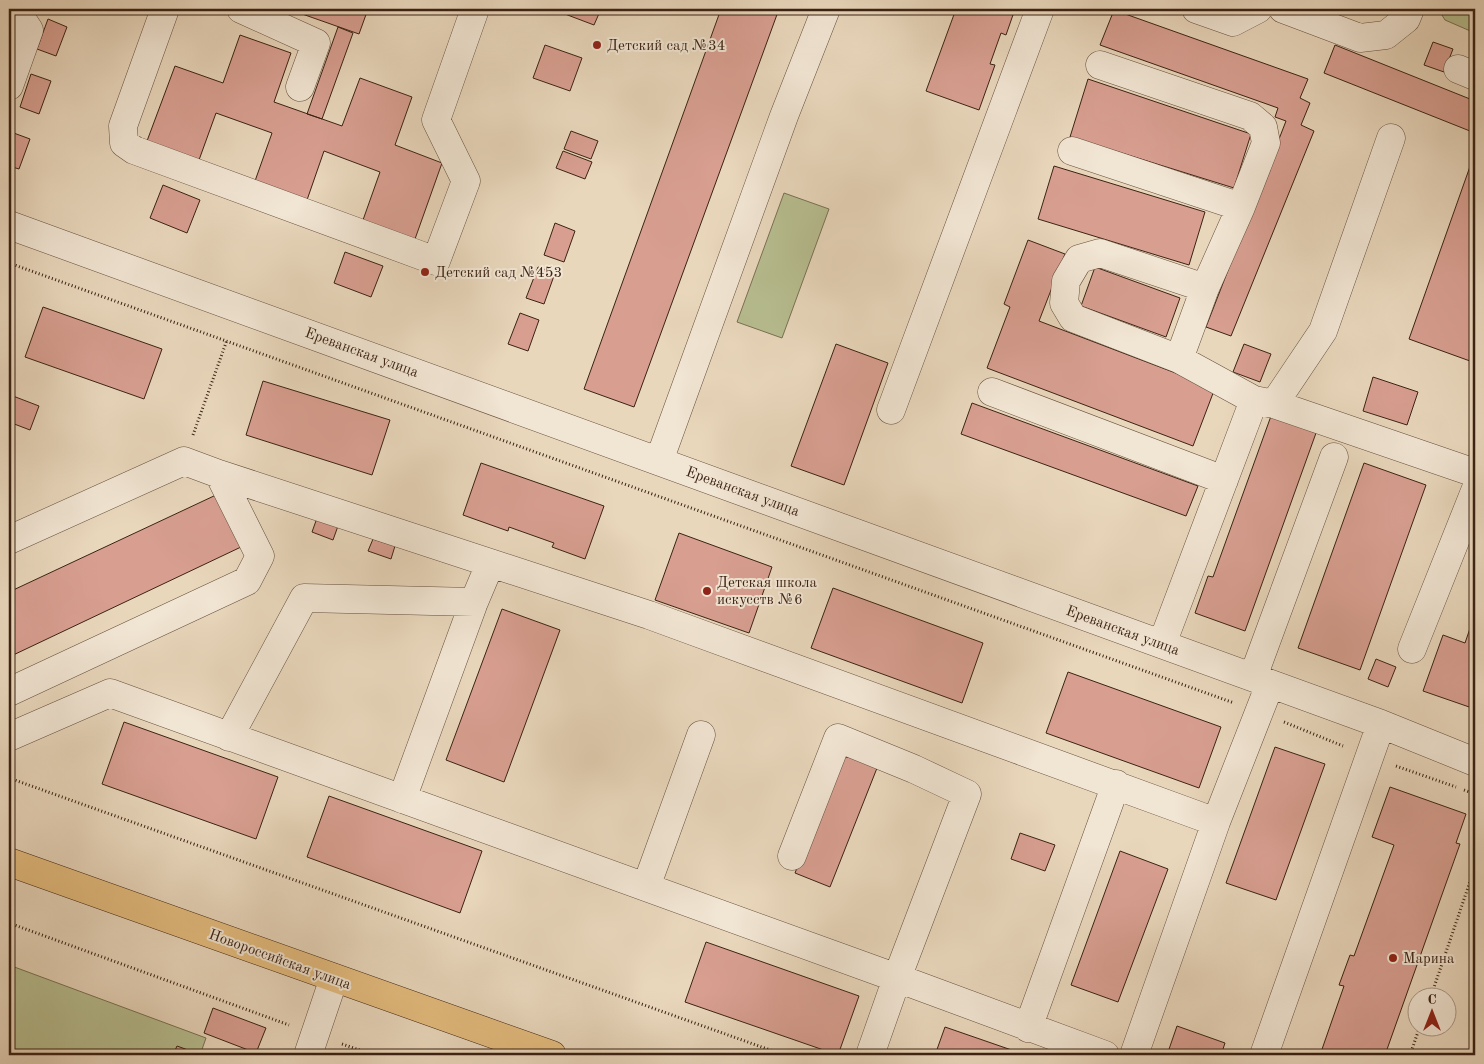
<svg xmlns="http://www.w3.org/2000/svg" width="1484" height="1064" viewBox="0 0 1484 1064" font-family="'Old Standard TT',serif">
  <rect width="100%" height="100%" fill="#e9d7bc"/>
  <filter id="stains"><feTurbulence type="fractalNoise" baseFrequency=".004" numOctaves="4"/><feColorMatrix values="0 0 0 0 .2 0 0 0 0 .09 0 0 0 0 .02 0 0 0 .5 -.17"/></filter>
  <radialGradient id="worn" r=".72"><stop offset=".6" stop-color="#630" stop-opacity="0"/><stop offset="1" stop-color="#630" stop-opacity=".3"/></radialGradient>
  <path fill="#b7be90" stroke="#797052" d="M 1442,9 L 1475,9 L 1475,33 L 1445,20 L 1440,12 Z
    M 784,193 L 829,209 L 782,338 L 737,322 Z
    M 9,965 L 206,1038 L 200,1055 L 9,1055 Z"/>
  <path fill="#d89f91" stroke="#3b2213" d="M 288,9 L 368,9 L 359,34 Z
    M 558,9 L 601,9 L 594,25 L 557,11 Z
    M 721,9 L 779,9 L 634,407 L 584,389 Z
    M 956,9 L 1015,9 L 1006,35 L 1001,33 L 990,64 L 995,65 L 979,110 L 926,91 Z
    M 1114,10 L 1308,79 L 1300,98 L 1310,103 L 1301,125 L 1314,131 L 1231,336 L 1206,327 L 1286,121 L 1275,117 L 1278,108 L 1100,45 Z
    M 48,19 L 67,27 L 56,56 L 37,49 Z
    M 338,27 L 353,33 L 322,119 L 307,114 Z
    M 240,35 L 291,53 L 274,102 L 342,126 L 360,78 L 412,97 L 395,145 L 442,163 L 415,239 L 363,220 L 380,172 L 324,151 L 307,200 L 255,181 L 272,133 L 216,113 L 199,160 L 147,141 L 175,66 L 223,83 Z
    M 1433,42 L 1453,49 L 1444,72 L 1424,65 Z
    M 545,45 L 582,58 L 570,91 L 533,78 Z
    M 1335,45 L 1475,101 L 1475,133 L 1324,73 Z
    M 31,74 L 51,81 L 39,114 L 20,107 Z
    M 1088,79 L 1251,134 L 1234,188 L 1070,137 Z
    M 571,131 L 598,141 L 591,159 L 564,149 Z
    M 11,132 L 30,139 L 19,169 L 9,166 L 9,137 Z
    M 563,151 L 592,162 L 585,179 L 556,168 Z
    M 1473,158 L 1475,158 L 1475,346 L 1470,361 L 1409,339 Z
    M 1054,166 L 1205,212 L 1189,265 L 1038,219 Z
    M 163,185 L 200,200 L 187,233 L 150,218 Z
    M 555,223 L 575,231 L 564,262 L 544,255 Z
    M 1028,240 L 1065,254 L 1039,321 L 1215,388 L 1193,446 L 987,368 L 1010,307 L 1004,304 Z
    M 345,252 L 383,266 L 371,297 L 334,283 Z
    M 538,267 L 555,273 L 544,304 L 526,298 Z
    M 1095,267 L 1180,298 L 1166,337 L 1081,306 Z
    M 43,307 L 162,349 L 144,399 L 25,357 Z
    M 520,313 L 539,320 L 528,351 L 508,344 Z
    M 836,344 L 888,363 L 844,485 L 791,466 Z
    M 1244,344 L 1271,354 L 1260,382 L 1233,372 Z
    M 1373,377 L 1418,392 L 1407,425 L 1363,411 Z
    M 263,381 L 390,420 L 372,475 L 246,435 Z
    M 13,396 L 39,406 L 30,430 L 9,422 L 9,407 Z
    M 972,403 L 1198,486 L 1186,516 L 961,434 Z
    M 1271,416 L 1316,433 L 1245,631 L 1195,613 L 1208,576 L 1213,577 Z
    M 481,463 L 604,506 L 585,559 L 552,547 L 554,543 L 509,527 L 508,531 L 463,515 Z
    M 1364,463 L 1426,485 L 1360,670 L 1298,648 Z
    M 216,495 L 241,547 L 9,657 L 9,592 Z
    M 317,518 L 338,526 L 333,540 L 312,532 Z
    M 679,533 L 772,567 L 749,633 L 655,600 Z
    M 373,539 L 395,546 L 391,559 L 368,551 Z
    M 833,588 L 983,643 L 962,703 L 811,648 Z
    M 502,609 L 560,630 L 504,782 L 446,760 Z
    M 1475,614 L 1475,709 L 1423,691 L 1443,635 L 1465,643 Z
    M 1376,659 L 1396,667 L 1388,687 L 1368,679 Z
    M 1068,672 L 1221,727 L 1199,788 L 1046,733 Z
    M 124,722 L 278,777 L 256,839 L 102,784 Z
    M 1275,747 L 1325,764 L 1276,900 L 1226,883 Z
    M 844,749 L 879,763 L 830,887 L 795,873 Z
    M 1390,787 L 1466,814 L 1456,843 L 1460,844 L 1385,1055 L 1320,1055 L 1344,986 L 1339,985 L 1350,955 L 1354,956 L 1394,845 L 1372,837 Z
    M 329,796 L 482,851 L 460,913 L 307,857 Z
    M 1020,833 L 1055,845 L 1045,871 L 1011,859 Z
    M 1120,851 L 1168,869 L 1118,1002 L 1071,985 Z
    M 706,942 L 859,996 L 838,1055 L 685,1002 Z
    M 213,1008 L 266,1028 L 256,1053 L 204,1033 Z
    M 1177,1026 L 1225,1043 L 1221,1055 L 1167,1055 Z
    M 945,1027 L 1026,1055 L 935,1055 Z
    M 177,1046 L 199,1054 L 198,1055 L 173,1055 Z"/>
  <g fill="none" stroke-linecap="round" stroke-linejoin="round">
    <defs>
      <path id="minor" d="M 165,9 L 123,126 L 124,143 L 134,150 L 436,261 L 466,181 L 436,120 L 475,9
        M 241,9 L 316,43 L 300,87
        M 1196,9 L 1233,22 L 1258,9
        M 1283,9 L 1360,38 L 1386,35 L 1406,19 L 1410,9
        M 1100,65 L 1250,116 L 1263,127 L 1266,143 L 1241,207 L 1205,288 L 1179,359
        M 1458,69 L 1475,76
        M 9,86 L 29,30 L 19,15 L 21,9
        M 1072,151 L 1241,207
        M 9,225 L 1381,724 L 1475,762
        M 1205,288 L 1100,253 L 1079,259 L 1066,281 L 1064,303 L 1073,318 L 1179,359 L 1254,400 L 1274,404 L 1475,473
        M 992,392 L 1224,480
        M 1274,404 L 1323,331 L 1391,138
        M 891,410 L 1040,9
        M 659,461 L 784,116 L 826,9
        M 219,474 L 649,615 L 1216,822
        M 9,540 L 184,461 L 219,474 L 260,556 L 247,581 L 9,692
        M 1162,644 L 1254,400
        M 1412,649 L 1475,491
        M 1253,677 L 1334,457
        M 9,737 L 110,693 L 897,978 L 1105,1055
        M 229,737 L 304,598 L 474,602
        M 402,799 L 474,602 L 490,564
        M 792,856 L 838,738 L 914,769 L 967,794 L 897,978 L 870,1055
        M 646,887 L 701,735
        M 1028,1028 L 1116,784
        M 308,1055 L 334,978
        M 1134,1055 L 1216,822 L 1270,684
        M 1264,1055 L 1381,724"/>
      <path id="major" d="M 9,862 L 552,1055"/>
    </defs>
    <use href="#minor" stroke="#664f3d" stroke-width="29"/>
    <use href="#major" stroke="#3b2213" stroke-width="29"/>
    <path stroke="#3b2213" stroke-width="3" stroke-dasharray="1 2.5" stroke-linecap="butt" d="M 9,263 L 1234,703
      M 193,435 L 227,340
      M 1284,722 L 1343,746
      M 1396,766 L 1456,787
      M 9,778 L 784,1055
      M 1464,790 L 1475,794
      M 9,923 L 289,1025
      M 1431,996 L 1475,867
      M 342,1044 L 374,1055
      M 1410,1055 L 1420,1026"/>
    <use href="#minor" stroke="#f1e5d3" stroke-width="28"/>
    <use href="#major" stroke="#e4bc7e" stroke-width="28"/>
  </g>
  <g fill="#8f2418" stroke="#f1e5d3" stroke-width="2">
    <circle cx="597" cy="45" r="5"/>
    <circle cx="425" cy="272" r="5"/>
    <circle cx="707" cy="591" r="5"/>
    <circle cx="1393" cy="958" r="5"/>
  </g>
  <g text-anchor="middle" stroke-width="4" stroke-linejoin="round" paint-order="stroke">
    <g font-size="15" fill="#3b2213" stroke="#f1e5d3" text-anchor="start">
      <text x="607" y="50">Детский сад №34</text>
      <text x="435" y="277">Детский сад №453</text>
      <text x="717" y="587">Детская школа<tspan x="717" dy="17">искусств №6</tspan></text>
      <text x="1403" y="963">Марина</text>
    </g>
    <g font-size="15" fill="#3b2213" stroke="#f1e5d3">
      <text transform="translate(362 352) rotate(20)" y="5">Ереванская улица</text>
      <text transform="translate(743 491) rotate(20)" y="5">Ереванская улица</text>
      <text transform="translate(1123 630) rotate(20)" y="5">Ереванская улица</text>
      <text transform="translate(280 959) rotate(20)" y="5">Новороссийская улица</text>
    </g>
  </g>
  <rect width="1484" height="1064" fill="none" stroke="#e9d7bc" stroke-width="30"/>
  <rect x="10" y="10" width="1464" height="1044" fill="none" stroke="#3b2213" stroke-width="2.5"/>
  <rect x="15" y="15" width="1454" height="1034" fill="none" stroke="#3b2213"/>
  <g transform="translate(1432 1012)"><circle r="24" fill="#f1e5d3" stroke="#a89786"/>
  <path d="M0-4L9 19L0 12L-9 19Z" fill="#8f2418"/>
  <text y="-8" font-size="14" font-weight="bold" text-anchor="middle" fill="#3b2213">С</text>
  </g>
  <rect width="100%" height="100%" filter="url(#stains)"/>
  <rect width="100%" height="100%" fill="url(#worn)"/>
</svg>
